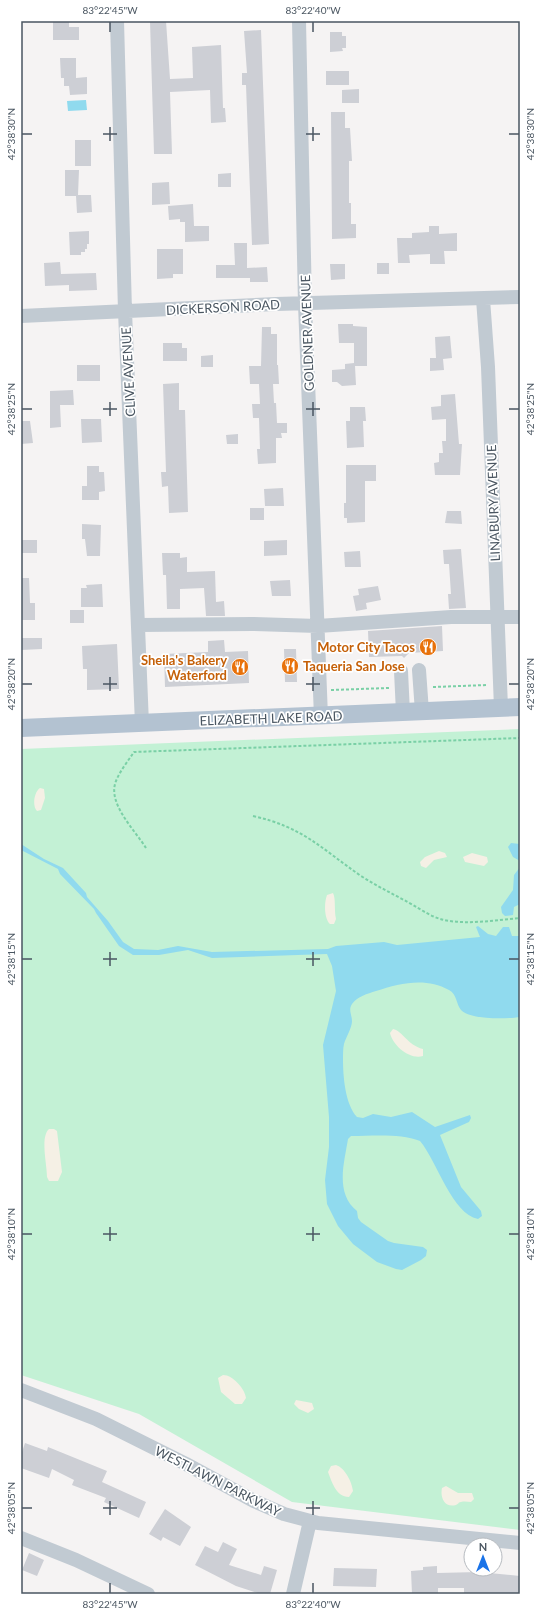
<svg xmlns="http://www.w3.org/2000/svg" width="541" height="1615" viewBox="0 0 541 1615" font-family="Lato,sans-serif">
  <rect width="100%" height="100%" fill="#f5f3f3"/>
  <path fill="#c3f1d5" d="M 520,729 L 520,1530 L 292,1502 L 139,1414 L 21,1375 L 21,749 Z"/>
  <path fill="#f5f0e5" d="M 40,788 L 44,789 L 45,798 L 41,810 L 37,811 C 32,806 34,792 40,788 Z
    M 439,851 L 445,853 L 447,857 L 434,860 L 426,868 L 421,866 L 420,862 L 425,857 Z
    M 472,853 L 487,857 L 488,862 L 484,866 L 465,862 L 463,857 Z
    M 333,893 C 336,899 334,910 336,919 L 334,924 L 330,924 C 324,918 324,903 327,895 Z
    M 393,1029 C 403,1031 407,1045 423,1049 L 423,1056 C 410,1060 393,1046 390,1033 Z
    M 49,1129 L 54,1129 L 57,1131 L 62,1172 L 58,1181 L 49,1181 L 47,1177 C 47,1164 40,1137 49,1129 Z
    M 223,1375 C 233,1375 245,1389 246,1398 L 242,1404 L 235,1404 L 221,1392 L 218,1378 Z
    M 296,1400 L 312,1403 L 314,1409 L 308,1413 L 299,1409 L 294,1404 Z
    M 336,1465 C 345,1468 352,1482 353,1491 L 349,1497 C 336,1497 332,1482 328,1472 L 331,1466 Z
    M 446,1486 L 458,1493 L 472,1493 L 474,1499 L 471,1502 C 468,1502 465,1501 461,1502 C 457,1503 460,1503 456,1505 C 444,1508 440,1497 442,1488 Z"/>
  <path fill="#90daee" d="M 86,100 L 87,110 L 68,111 L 67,101 Z
    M 511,843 L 520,844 L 520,904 L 514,907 L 513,915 L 505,916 L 502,913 L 501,907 L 513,890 L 514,875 L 520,867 L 520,861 L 513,857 L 508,847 Z
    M 21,844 L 44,859 L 63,868 L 86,893 L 87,897 L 108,921 L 123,942 L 134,949 L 158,950 L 178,946 L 212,952 L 328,949 L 336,946 L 384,942 L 397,945 L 480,937 L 476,927 L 478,926 L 488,934 L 496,936 L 503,927 L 509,927 L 512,936 L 520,936 L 520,1017 C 507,1019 470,1020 461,1010 C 456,1004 457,994 449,990 C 426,977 400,983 376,991 C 367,994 358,996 352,1004 C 348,1010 352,1015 352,1021 C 352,1028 346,1037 344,1044 C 343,1048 343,1054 343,1059 C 343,1076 345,1104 357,1117 L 363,1118 L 373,1114 L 391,1117 L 412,1112 L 435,1127 L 470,1115 L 471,1118 L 469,1122 L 440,1135 L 461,1187 L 481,1211 L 482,1216 L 478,1219 C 452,1214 437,1161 420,1141 C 400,1133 372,1136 351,1136 L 348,1139 C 344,1164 335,1193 357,1211 L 358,1218 L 361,1222 L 388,1241 L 394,1243 L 423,1247 L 427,1250 L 426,1256 L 421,1260 L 402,1270 L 396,1269 L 377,1262 L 353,1244 L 338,1226 L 327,1204 L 325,1180 L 329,1147 L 329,1117 L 323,1045 L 336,991 L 332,966 L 327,954 L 212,958 L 188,950 L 159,955 L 133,955 L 119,946 L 96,913 L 94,909 L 60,874 L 58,869 L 21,850 Z"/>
  <path fill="#cdcfd5" d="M 150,21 L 166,21 L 170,79 L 193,78 L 192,47 L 221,45 L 223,108 L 225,108 L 226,122 L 211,123 L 210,90 L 170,92 L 172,154 L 154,154 Z
    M 53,22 L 69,22 L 69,27 L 79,27 L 79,40 L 53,40 Z
    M 261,30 L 269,244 L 252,245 L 246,85 L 242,85 L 242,73 L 247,73 L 244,31 Z
    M 330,32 L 342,32 L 342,36 L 346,36 L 346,48 L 342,48 L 343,51 L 330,52 Z
    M 60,58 L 76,58 L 76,78 L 87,77 L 87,94 L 70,95 L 69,86 L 64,86 L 64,78 L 61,78 Z
    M 326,71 L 349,71 L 349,85 L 326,85 Z
    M 359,89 L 359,103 L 342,103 L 342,90 Z
    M 331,112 L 345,112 L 345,128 L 350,128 L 352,161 L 349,161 L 349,203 L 351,203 L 351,224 L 356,224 L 356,238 L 332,239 Z
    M 75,140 L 91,140 L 91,166 L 75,166 Z
    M 65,170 L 79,170 L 78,195 L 91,195 L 92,212 L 77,213 L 76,196 L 65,196 Z
    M 231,173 L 231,187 L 218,187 L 218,174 Z
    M 169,182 L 170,204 L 152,205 L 152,183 Z
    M 193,204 L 194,226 L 209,226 L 209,241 L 185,242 L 185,222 L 180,222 L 180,219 L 169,220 L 168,206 Z
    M 429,226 L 439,226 L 439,234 L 457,233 L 457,251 L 444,251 L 445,264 L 430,264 L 430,254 L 409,255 L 410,263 L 398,263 L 397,238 L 412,238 L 412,233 L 429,232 Z
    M 89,231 L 89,244 L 87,244 L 87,249 L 85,249 L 85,252 L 81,252 L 81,255 L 70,255 L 69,232 Z
    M 234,243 L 247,243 L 247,268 L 267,267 L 268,282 L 250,282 L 250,278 L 216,278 L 216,265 L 235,265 Z
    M 157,249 L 183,249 L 183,274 L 173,274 L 173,278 L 157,279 Z
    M 60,262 L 61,274 L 96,273 L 97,290 L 69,291 L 69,285 L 45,286 L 44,263 Z
    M 377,263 L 389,263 L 389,274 L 377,274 Z
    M 330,264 L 345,264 L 345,279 L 331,280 Z
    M 338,324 L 353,324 L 353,326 L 367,327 L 367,366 L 355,366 L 356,385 L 342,386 L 337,382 L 332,382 L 332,370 L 345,369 L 345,364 L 354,363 L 354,343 L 339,343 Z
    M 262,327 L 271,327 L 271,334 L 277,334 L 277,365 L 278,365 L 279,384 L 273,384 L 274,403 L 276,403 L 277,423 L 287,423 L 287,433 L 281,433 L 282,438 L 276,438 L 276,463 L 258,464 L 257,449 L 260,449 L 259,418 L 253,418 L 252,404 L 260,404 L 259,384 L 250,384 L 249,366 L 261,366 Z
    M 450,336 L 452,358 L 443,359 L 444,370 L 430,371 L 430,358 L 436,358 L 435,337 Z
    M 163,343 L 182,343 L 182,348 L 187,348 L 187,361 L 163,361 Z
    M 213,355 L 213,367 L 201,367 L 201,356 Z
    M 77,365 L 100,365 L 100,381 L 77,381 Z
    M 179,383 L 179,410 L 185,410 L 188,512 L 169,513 L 168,486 L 162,487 L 161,472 L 166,472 L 163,384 Z
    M 73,390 L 74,405 L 60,405 L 61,427 L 50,428 L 50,391 Z
    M 455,394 L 459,444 L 462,444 L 460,475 L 435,475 L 434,463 L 439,462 L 439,453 L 443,453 L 442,441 L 446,441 L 446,419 L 432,420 L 431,407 L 441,406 L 441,395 Z
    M 350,407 L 365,407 L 366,421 L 363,421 L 364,447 L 347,448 L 346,421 L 350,421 Z
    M 81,419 L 101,419 L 102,442 L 82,443 Z
    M 21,421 L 30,421 L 33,443 L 21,444 Z
    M 238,434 L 238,444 L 227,444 L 226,435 Z
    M 346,465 L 376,465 L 376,481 L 365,481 L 365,522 L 347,523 L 347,518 L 344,518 L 344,503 L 346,503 Z
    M 87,466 L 99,466 L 99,472 L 104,472 L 105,491 L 99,492 L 99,500 L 82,500 L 82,486 L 87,486 Z
    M 283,488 L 284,506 L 265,506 L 264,489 Z
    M 250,508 L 264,508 L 264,520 L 250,520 Z
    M 447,511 L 461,511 L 462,524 L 445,523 Z
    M 82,524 L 101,525 L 100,556 L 87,556 L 85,539 L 82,539 Z
    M 21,540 L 37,540 L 37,553 L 21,553 Z
    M 287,540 L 287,555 L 264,556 L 264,541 Z
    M 461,549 L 466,608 L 449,609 L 448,594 L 451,594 L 449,564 L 444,564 L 443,550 Z
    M 360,551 L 361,567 L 345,567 L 344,552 Z
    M 162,553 L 180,553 L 180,558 L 187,557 L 187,572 L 215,571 L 216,602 L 224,601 L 225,616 L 206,616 L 204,588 L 180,589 L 180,609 L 167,609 L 166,575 L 163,575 Z
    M 21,578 L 29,578 L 30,603 L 35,603 L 35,620 L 21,620 Z
    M 290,580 L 291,596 L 272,596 L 270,581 Z
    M 102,584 L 103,607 L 81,607 L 81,588 L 87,588 L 86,585 Z
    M 378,586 L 381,600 L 366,603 L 367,609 L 356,611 L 353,596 L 359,595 L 358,589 Z
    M 70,610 L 84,610 L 84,623 L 70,623 Z
    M 442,626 L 443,651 L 409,653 L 404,658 L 402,656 L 369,657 L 368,631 Z
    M 21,638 L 42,638 L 42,649 L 21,650 Z
    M 224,640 L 225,652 L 248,651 L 249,683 L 165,687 L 164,654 L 208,652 L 208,641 Z
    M 117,644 L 119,689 L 87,690 L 87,669 L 83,669 L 82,646 Z
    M 284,649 L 296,649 L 297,682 L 285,682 Z
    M 25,1443 L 47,1451 L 48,1447 L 107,1471 L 102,1482 L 146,1502 L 139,1518 L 104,1502 L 106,1498 L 72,1485 L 74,1480 L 52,1469 L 49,1478 L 21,1468 L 21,1455 Z
    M 165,1509 L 191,1527 L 180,1546 L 163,1537 L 161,1541 L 149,1534 Z
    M 223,1542 L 237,1549 L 229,1565 L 261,1575 L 264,1566 L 277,1570 L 270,1594 L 261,1594 L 236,1586 L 195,1565 L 205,1546 L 218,1552 Z
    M 29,1553 L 44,1560 L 37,1576 L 22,1570 Z
    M 437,1566 L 437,1573 L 479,1572 L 520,1576 L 520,1594 L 464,1594 L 464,1588 L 438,1588 L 438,1594 L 412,1594 L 411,1571 L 423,1570 L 423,1567 Z
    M 334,1568 L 377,1569 L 376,1587 L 333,1586 Z"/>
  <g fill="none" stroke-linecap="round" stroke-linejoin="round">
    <path stroke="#7ad0a6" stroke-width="2" stroke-dasharray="3 2" stroke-linecap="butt" d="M 433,687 L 487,685
      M 331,690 L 389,688
      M 253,816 C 303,827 322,849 361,876 C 375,885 389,892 404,900 C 416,906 430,917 444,920 C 468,925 496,920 520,918
      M 146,848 C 134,829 107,803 116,781 C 120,771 128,761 134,752 L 520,738"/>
    <path stroke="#c1cad2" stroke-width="14" d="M 117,21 L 125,311 L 142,724
      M 299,21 L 305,304 L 321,717
      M 483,299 L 488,367 L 501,708
      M 21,316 L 276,304 L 520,297
      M 139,625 L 252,624 L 318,626 L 451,617 L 520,617
      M 419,670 L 422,712
      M 401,671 L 403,713
      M 21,1390 L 96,1419 L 186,1464 L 254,1501 L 284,1514 L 318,1523 L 520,1543
      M 21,1538 L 76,1560 L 148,1594
      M 293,1594 L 310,1521"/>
    <path stroke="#b3c2d1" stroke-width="18" d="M 21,728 L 520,707"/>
  </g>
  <path fill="none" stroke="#4a5661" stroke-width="1.5" d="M 110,22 L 110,32M 313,22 L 313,32M 110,127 L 110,141M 313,127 L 313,141M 22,134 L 32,134M 103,134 L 117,134M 306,134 L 320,134M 509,134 L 519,134M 110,402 L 110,416M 313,402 L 313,416M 22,409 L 32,409M 103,409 L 117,409M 306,409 L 320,409M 509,409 L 519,409M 110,677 L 110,691M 313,677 L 313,691M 22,684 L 32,684M 103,684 L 117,684M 306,684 L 320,684M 509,684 L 519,684M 110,952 L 110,966M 313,952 L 313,966M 22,959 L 32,959M 103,959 L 117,959M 306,959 L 320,959M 509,959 L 519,959M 110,1227 L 110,1241M 313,1227 L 313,1241M 22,1234 L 32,1234M 103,1234 L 117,1234M 306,1234 L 320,1234M 509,1234 L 519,1234M 110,1501 L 110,1515M 313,1501 L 313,1515M 22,1508 L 32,1508M 103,1508 L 117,1508M 306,1508 L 320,1508M 509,1508 L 519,1508M 110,1583 L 110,1593M 313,1583 L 313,1593"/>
  <defs>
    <symbol id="restaurant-disc" viewBox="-11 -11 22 22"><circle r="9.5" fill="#e8710a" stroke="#fff"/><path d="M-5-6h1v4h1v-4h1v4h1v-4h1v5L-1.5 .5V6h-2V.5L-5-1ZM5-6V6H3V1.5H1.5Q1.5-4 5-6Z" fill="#fff"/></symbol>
  </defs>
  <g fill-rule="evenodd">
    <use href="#restaurant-disc" x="418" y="637" width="20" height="20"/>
    <use href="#restaurant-disc" x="280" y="656" width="20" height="20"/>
    <use href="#restaurant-disc" x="230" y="657" width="20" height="20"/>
  </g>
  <g text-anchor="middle" stroke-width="3.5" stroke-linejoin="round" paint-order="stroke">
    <g font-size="13" fill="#4a5661" stroke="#fff">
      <text transform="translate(223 307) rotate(-3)" y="5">DICKERSON ROAD</text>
      <text transform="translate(307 333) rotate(-92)" y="5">GOLDNER AVENUE</text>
      <text transform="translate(128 372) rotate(-93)" y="5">CLIVE AVENUE</text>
      <text transform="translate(493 503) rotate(-92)" y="5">LINABURY AVENUE</text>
      <text transform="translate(271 718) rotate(-2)" y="5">ELIZABETH LAKE ROAD</text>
      <text transform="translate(218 1481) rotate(27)" y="5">WESTLAWN PARKWAY</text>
    </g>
    <g font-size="13" font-weight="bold" fill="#c56008" stroke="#fff" text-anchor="end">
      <text x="415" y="652">Motor City Tacos</text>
      <text x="227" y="665">Sheila's Bakery<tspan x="227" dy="15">Waterford</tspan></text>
      <text x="303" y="671" text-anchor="start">Taqueria San Jose</text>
    </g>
  </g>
  <rect width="541" height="1615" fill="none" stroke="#ffffff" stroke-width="44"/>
  <g transform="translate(483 1557)"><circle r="19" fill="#ffffff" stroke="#b7bbc0"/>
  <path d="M0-3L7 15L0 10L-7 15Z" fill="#1a73e8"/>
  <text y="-6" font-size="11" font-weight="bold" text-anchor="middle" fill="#4a5661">N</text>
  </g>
  <rect x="22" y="22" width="497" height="1571" fill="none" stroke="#4a5661" stroke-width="1.5"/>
  <g font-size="10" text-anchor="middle" fill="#4a5661">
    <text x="110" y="14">83°22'45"W</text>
    <text x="313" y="14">83°22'40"W</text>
    <text transform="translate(11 134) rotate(-90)" y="4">42°38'30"N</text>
    <text transform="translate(530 134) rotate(-90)" y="4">42°38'30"N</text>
    <text transform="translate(11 409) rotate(-90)" y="4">42°38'25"N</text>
    <text transform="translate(530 409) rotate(-90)" y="4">42°38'25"N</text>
    <text transform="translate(11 684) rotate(-90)" y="4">42°38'20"N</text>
    <text transform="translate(530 684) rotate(-90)" y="4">42°38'20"N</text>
    <text transform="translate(11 959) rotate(-90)" y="4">42°38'15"N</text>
    <text transform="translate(530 959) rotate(-90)" y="4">42°38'15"N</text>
    <text transform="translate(11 1234) rotate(-90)" y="4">42°38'10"N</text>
    <text transform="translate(530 1234) rotate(-90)" y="4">42°38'10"N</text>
    <text transform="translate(11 1508) rotate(-90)" y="4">42°38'05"N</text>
    <text transform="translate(530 1508) rotate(-90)" y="4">42°38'05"N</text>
    <text x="110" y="1608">83°22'45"W</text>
    <text x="313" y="1608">83°22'40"W</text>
  </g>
</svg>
